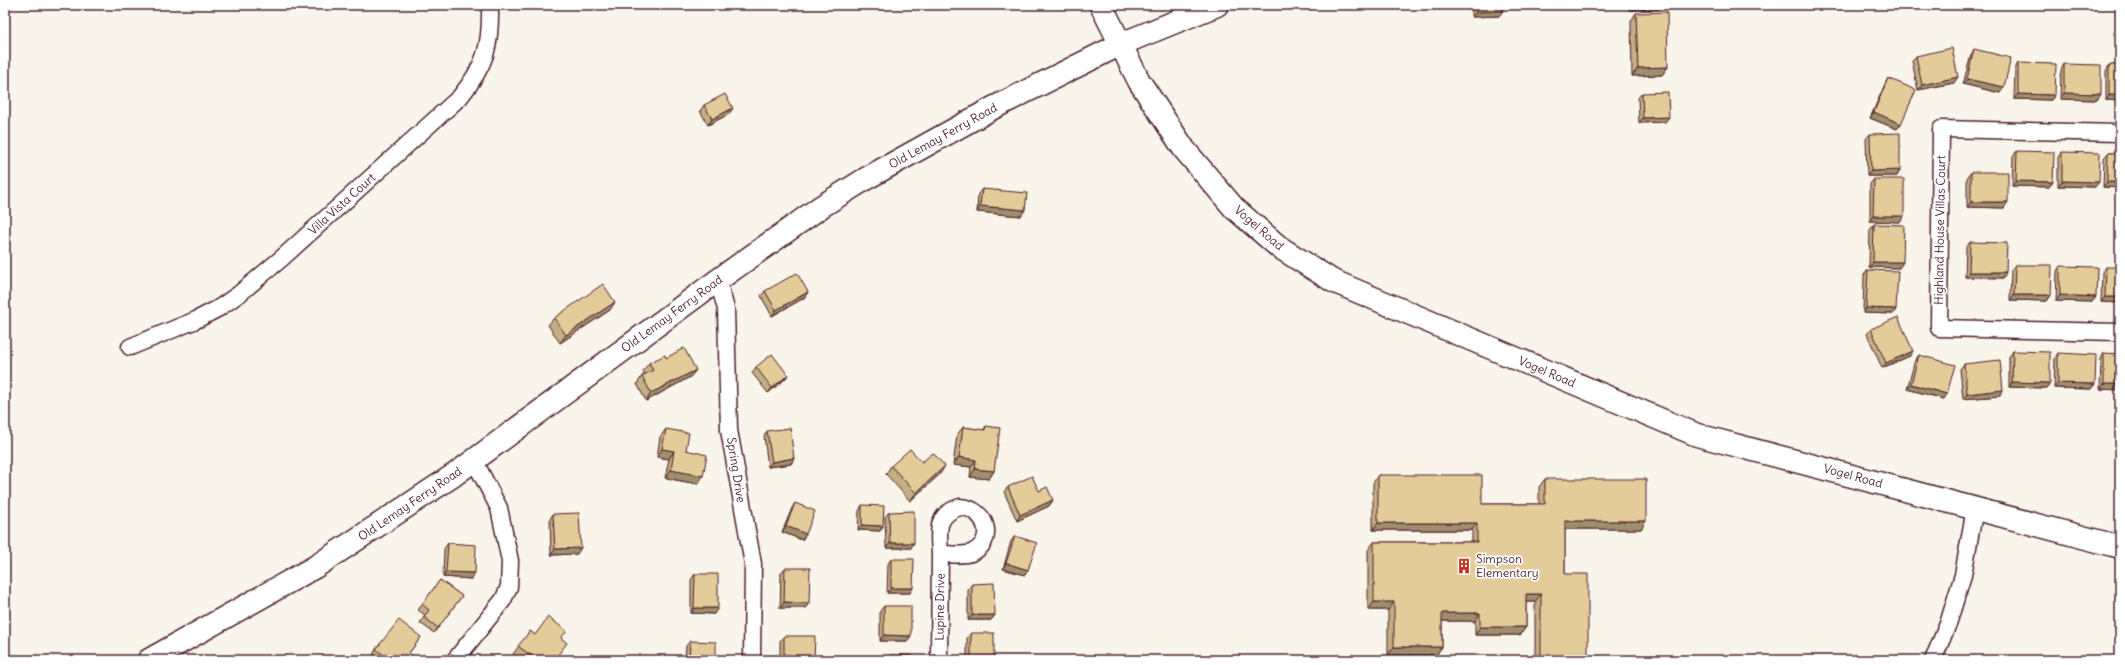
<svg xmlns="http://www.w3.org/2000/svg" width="2125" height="665" viewBox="0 0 2125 665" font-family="Delius,sans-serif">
  <rect width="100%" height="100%" fill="#f9f5eb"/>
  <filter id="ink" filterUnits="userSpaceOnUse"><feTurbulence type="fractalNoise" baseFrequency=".025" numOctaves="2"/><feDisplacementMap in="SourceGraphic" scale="8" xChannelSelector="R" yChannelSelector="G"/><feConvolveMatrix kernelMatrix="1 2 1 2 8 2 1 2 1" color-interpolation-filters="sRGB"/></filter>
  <g filter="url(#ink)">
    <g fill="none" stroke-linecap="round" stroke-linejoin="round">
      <defs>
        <path id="street" d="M 2120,133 L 1941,129 L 1939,328 L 2120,332
          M 718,280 L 726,309 L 729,430 L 753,564 L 752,660
          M 130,347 L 196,320 L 219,308 L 239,294 L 282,258 L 460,97 C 486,65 491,46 490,5
          M 960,507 C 987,508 997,542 971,553 C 962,556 950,554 940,554 C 939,533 934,515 960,507 Z
          M 455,660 L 503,600 L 509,587 L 510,561 L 499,508 L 474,460
          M 939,660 L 940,554
          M 1933,660 L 1948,624 L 1963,575 L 1975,508"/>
        <path id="secondary" d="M 1101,5 L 1139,81 L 1184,149 L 1234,208 L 1279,247 L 1333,281 L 1697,435 L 2120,547
          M 149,660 L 315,567 L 454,475 L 718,280 L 822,206 L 867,178 L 993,108 L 1121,44 L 1217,5"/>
      </defs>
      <use href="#street" stroke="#4a1f2b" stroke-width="19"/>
      <use href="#secondary" stroke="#4a1f2b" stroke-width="25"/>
      <use href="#street" stroke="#fff" stroke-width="16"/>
      <use href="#secondary" stroke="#fff" stroke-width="22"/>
    </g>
    <path fill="#c3af84" stroke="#4a1f2b" d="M 1472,5 L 1502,5 L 1499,16 L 1472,17 Z
      M 1629,5 L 1662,5 L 1659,9 L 1629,10 Z
      M 1636,13 L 1668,67 L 1662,75 L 1632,76 L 1631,21 Z
      M 1974,49 L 2000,93 L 1963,84 L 1971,55 Z
      M 1916,56 L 1954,83 L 1918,90 L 1912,61 Z
      M 2018,63 L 2055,95 L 2051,100 L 2014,99 L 2015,69 Z
      M 2064,64 L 2101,94 L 2097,100 L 2060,99 L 2061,70 Z
      M 2109,65 L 2120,65 L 2120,101 L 2106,100 L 2106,71 Z
      M 1888,78 L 1901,124 L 1897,129 L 1870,118 L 1885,84 Z
      M 1642,93 L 1665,122 L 1639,123 L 1638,98 Z
      M 704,105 L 729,114 L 708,125 L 700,111 Z
      M 1870,134 L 1900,170 L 1897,176 L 1867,176 L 1866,139 Z
      M 2017,151 L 2053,182 L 2049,187 L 2012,186 L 2013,156 Z
      M 2062,152 L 2095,187 L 2058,186 L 2058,157 Z
      M 2108,153 L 2120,153 L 2120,188 L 2103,187 L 2104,158 Z
      M 1971,172 L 2004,208 L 1967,207 L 1967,178 Z
      M 1874,179 L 1900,222 L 1870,221 L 1870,184 Z
      M 982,189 L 1021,216 L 977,212 L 978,194 Z
      M 1874,224 L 1903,262 L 1899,268 L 1869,267 L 1870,230 Z
      M 1970,242 L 2006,272 L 2003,278 L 1965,277 L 1966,247 Z
      M 2015,265 L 2051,295 L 2047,301 L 2010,300 L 2011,270 Z
      M 2060,266 L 2096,297 L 2092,302 L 2056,301 L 2057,271 Z
      M 2106,267 L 2120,303 L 2101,302 L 2102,272 Z
      M 1868,270 L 1896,309 L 1893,314 L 1863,313 L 1864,275 Z
      M 765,291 L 808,292 L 804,298 L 772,316 L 761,296 Z
      M 610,310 L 560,343 L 548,325 L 554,318 Z
      M 1871,329 L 1910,356 L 1882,368 L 1867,334 Z
      M 2013,351 L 2050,383 L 2046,388 L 2009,387 L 2009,357 Z
      M 2058,353 L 2095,384 L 2091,389 L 2054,388 L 2055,358 Z
      M 2104,353 L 2120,390 L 2100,389 L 2101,359 Z
      M 1919,355 L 1944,399 L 1907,389 L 1915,360 Z
      M 666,358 L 696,370 L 690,377 L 646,401 L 637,384 L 642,376 L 645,374 L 643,371 L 649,363 Z
      M 1964,364 L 2000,396 L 1963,399 L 1960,369 Z
      M 756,367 L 788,375 L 784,380 L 768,393 L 752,373 Z
      M 986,426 L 994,471 L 989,479 L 970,477 L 971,467 L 953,465 L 957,435 L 963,427 L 983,430 Z
      M 666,429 L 686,450 L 698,484 L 665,478 L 669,459 L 657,457 L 660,437 Z
      M 767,431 L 794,458 L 791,464 L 768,467 L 764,436 Z
      M 922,462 L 940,474 L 910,501 L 886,474 L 891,466 Z
      M 1378,475 L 1482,504 L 1539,504 L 1539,487 L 1545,479 L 1646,521 L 1641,529 L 1565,529 L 1565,574 L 1588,660 L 1535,660 L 1535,602 L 1526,602 L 1526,627 L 1520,635 L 1475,635 L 1475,621 L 1442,621 L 1442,647 L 1436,655 L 1388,655 L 1388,610 L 1368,610 L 1368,550 L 1374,542 L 1472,542 L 1472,530 L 1373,530 L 1373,483 Z
      M 1008,487 L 1039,491 L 1053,500 L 1049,506 L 1017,521 L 1004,492 Z
      M 795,503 L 806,534 L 802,540 L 782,532 L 792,508 Z
      M 862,505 L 883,526 L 880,531 L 858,530 L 859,511 Z
      M 889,512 L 911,548 L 886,548 L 885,517 Z
      M 553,514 L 577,554 L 551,555 L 550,519 Z
      M 1015,536 L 1028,570 L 1025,575 L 1003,569 L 1011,541 Z
      M 448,543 L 471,579 L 443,577 L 444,549 Z
      M 891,559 L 910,593 L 887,593 L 888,564 Z
      M 785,568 L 809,603 L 805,608 L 780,608 L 781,573 Z
      M 695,574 L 714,614 L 691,613 L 691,580 Z
      M 440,580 L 462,596 L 434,633 L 420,623 L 425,615 L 418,610 Z
      M 972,584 L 995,615 L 991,620 L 968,620 L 968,589 Z
      M 884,606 L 911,636 L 907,641 L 880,641 L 880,611 Z
      M 530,631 L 535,635 L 561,639 L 555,660 L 521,660 L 513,654 Z
      M 971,633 L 994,660 L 967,660 L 967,638 Z
      M 784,636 L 814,660 L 780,660 L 780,641 Z
      M 421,637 L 409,653 L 412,660 L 379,660 L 373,655 L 376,649 Z
      M 690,641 L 716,660 L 685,660 L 686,646 Z
      M 890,655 L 912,660 L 886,660 Z"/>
    <path fill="#9f8e6c" stroke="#4a1f2b" d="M 1632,5 L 1662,5 L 1659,9 L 1629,10 Z
      M 1503,11 L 1499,16 L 1472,17 L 1476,12 Z
      M 1668,67 L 1662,75 L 1632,76 L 1638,68 Z
      M 1958,77 L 1954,83 L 1918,90 L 1922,85 Z
      M 1967,79 L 2004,87 L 2000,93 L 1963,84 Z
      M 2064,93 L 2101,94 L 2097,100 L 2060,99 Z
      M 2018,94 L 2055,95 L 2051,100 L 2014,99 Z
      M 2109,95 L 2120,95 L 2120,101 L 2106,100 Z
      M 733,108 L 729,114 L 708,125 L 712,119 Z
      M 1874,112 L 1901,124 L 1897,129 L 1870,118 Z
      M 1669,117 L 1665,122 L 1639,123 L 1643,118 Z
      M 1900,170 L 1897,176 L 1867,176 L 1871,171 Z
      M 2016,181 L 2053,182 L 2049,187 L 2012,186 Z
      M 2062,181 L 2099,182 L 2095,187 L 2058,186 Z
      M 2107,182 L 2120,182 L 2120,188 L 2103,187 Z
      M 1971,202 L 2008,202 L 2004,208 L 1967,207 Z
      M 980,206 L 1025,210 L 1021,216 L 977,212 Z
      M 1873,216 L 1904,216 L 1900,222 L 1870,221 Z
      M 1873,262 L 1903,262 L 1899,268 L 1869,267 Z
      M 1969,272 L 2006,272 L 2003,278 L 1965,277 Z
      M 808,292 L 804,298 L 772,316 L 776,310 Z
      M 2014,295 L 2051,295 L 2047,301 L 2010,300 Z
      M 2060,295 L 2096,297 L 2092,302 L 2056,301 Z
      M 2105,297 L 2120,297 L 2120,303 L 2101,302 Z
      M 615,302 L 610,310 L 560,343 L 566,335 Z
      M 1866,308 L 1896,309 L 1893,314 L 1863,313 Z
      M 1913,351 L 1910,356 L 1882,368 L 1886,363 Z
      M 696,370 L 690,377 L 646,401 L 651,393 Z
      M 788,375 L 784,380 L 768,393 L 772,388 Z
      M 2012,382 L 2050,383 L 2046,388 L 2009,387 Z
      M 2058,383 L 2095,384 L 2091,389 L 2054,388 Z
      M 1911,384 L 1947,394 L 1944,399 L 1907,389 Z
      M 2104,384 L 2120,384 L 2120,390 L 2100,389 Z
      M 2003,390 L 2000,396 L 1963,399 L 1967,394 Z
      M 662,449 L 674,451 L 669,459 L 657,457 Z
      M 959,457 L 976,460 L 971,467 L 953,465 Z
      M 794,458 L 791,464 L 768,467 L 772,462 Z
      M 945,466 L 940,474 L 910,501 L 916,493 Z
      M 975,469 L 994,471 L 989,479 L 970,477 Z
      M 671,470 L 703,476 L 698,484 L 665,478 Z
      M 1053,500 L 1049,506 L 1017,521 L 1020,515 Z
      M 1565,521 L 1646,521 L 1641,529 L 1560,529 Z
      M 1378,523 L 1477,523 L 1472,530 L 1373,530 Z
      M 862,525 L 883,526 L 880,531 L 858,530 Z
      M 786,526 L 806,534 L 802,540 L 782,532 Z
      M 890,543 L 914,543 L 911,548 L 886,548 Z
      M 581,548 L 577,554 L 551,555 L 555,549 Z
      M 1006,563 L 1028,570 L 1025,575 L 1003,569 Z
      M 446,572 L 475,573 L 471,579 L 443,577 Z
      M 891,588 L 913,588 L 910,593 L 887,593 Z
      M 1526,594 L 1541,594 L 1535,602 L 1520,602 Z
      M 784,602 L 809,603 L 805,608 L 780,608 Z
      M 1374,602 L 1394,602 L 1388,610 L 1368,610 Z
      M 694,608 L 718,608 L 714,614 L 691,613 Z
      M 1442,613 L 1480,613 L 1475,621 L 1436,621 Z
      M 972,615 L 995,615 L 991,620 L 968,620 Z
      M 1480,627 L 1526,627 L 1520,635 L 1475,635 Z
      M 884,635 L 911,636 L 907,641 L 880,641 Z
      M 1394,647 L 1442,647 L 1436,655 L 1388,655 Z
      M 784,655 L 791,655 L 788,660 L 780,660 Z"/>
    <path fill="#e3cb9a" stroke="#4a1f2b" d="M 1476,5 L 1502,5 L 1503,11 L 1476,12 Z
      M 1667,12 L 1668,67 L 1638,68 L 1636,13 Z
      M 1952,48 L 1958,77 L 1922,85 L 1916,56 Z
      M 1974,49 L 2011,58 L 2004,87 L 1967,79 Z
      M 2018,63 L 2056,64 L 2055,95 L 2018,94 Z
      M 2064,64 L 2101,65 L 2101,94 L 2064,93 Z
      M 2109,65 L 2120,65 L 2120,95 L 2109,95 Z
      M 1888,78 L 1916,90 L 1901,124 L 1874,112 Z
      M 1668,92 L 1669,117 L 1643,118 L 1642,93 Z
      M 725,94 L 733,108 L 712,119 L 704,105 Z
      M 1900,133 L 1900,170 L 1871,171 L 1870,134 Z
      M 2017,151 L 2054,152 L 2053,182 L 2016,181 Z
      M 2062,152 L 2100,153 L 2099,182 L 2062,181 Z
      M 2108,153 L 2120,153 L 2120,182 L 2107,182 Z
      M 1971,172 L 2008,172 L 2008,202 L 1971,202 Z
      M 1874,179 L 1904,179 L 1904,216 L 1873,216 Z
      M 982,189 L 1027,193 L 1025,210 L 980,206 Z
      M 1874,224 L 1904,225 L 1903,262 L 1873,262 Z
      M 1970,242 L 2007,243 L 2006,272 L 1969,272 Z
      M 2015,265 L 2052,265 L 2051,295 L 2014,295 Z
      M 2060,266 L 2097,267 L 2096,297 L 2060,295 Z
      M 2106,267 L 2120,267 L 2120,297 L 2105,297 Z
      M 1868,270 L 1898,271 L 1896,309 L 1866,308 Z
      M 797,273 L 808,292 L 776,310 L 765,291 Z
      M 603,284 L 615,302 L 566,335 L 554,318 Z
      M 1898,317 L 1913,351 L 1886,363 L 1871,329 Z
      M 684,348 L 696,370 L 651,393 L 642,376 L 653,370 L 649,363 L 665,355 L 666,358 Z
      M 2013,351 L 2050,352 L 2050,383 L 2012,382 Z
      M 2058,353 L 2096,355 L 2095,384 L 2058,383 Z
      M 2104,353 L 2120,354 L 2120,384 L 2104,384 Z
      M 772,354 L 788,375 L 772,388 L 756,367 Z
      M 1919,355 L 1955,365 L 1947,394 L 1911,384 Z
      M 2000,360 L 2003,390 L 1967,394 L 1964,364 Z
      M 986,426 L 1000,428 L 994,471 L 975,469 L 976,460 L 959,457 L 963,427 L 985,430 Z
      M 790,428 L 794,458 L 772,462 L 767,431 Z
      M 666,429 L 689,433 L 686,450 L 707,455 L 703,476 L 671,470 L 674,451 L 662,449 Z
      M 910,449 L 922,462 L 933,453 L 945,466 L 916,493 L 891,466 Z
      M 1378,475 L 1482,475 L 1482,504 L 1545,504 L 1545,479 L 1646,479 L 1646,521 L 1565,521 L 1565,574 L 1588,574 L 1588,660 L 1541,660 L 1541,594 L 1526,594 L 1526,627 L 1480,627 L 1480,613 L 1442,613 L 1442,647 L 1394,647 L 1394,602 L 1374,602 L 1374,542 L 1477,542 L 1477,523 L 1378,523 Z
      M 1032,476 L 1039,491 L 1047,487 L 1053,500 L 1020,515 L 1008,487 Z
      M 795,503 L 815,511 L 806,534 L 786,526 Z
      M 862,505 L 884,506 L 883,526 L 862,525 Z
      M 914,511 L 914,543 L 890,543 L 889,512 Z
      M 579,513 L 581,548 L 555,549 L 553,514 Z
      M 1015,536 L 1037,543 L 1028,570 L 1006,563 Z
      M 448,543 L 476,545 L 475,573 L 446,572 Z
      M 891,559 L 914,559 L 913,588 L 891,588 Z
      M 785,568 L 810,568 L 809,603 L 784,602 Z
      M 695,574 L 718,574 L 718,608 L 694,608 Z
      M 440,580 L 462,596 L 438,628 L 424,617 L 429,610 L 422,604 Z
      M 994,583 L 995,615 L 972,615 L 972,584 Z
      M 884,606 L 911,606 L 911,636 L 884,635 Z
      M 548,617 L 567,631 L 561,638 L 567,643 L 554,660 L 537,660 L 518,646 L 530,631 L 535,635 Z
      M 399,620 L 421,637 L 409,653 L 414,657 L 412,660 L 390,660 L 376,649 Z
      M 971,633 L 994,633 L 994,660 L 971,660 Z
      M 784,636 L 815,636 L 814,660 L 791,660 L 791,655 L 784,655 Z
      M 690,641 L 716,642 L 716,660 L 689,660 Z
      M 890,655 L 912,655 L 912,660 L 890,660 Z"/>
  </g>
  <defs>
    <symbol id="building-bare" viewBox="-9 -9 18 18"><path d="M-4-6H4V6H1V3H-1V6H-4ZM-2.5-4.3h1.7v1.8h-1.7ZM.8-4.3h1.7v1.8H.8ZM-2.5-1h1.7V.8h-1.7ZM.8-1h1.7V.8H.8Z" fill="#c8321e" stroke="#fff" stroke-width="2.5" paint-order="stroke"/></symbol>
  </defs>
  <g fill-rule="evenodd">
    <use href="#building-bare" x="1453" y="555" width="22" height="22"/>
  </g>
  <g text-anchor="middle" stroke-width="3.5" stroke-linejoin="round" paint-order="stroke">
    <g font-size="12" fill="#4a1f2b" stroke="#fff">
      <text transform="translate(943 136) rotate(-29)" y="4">Old Lemay Ferry Road</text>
      <text transform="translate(342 204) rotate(-42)" y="4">Villa Vista Court</text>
      <text transform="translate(1259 228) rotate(41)" y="4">Vogel Road</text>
      <text transform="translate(1940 230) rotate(-89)" y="4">Highland House Villas Court</text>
      <text transform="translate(672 314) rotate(-36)" y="4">Old Lemay Ferry Road</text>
      <text transform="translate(1547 372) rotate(23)" y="4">Vogel Road</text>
      <text transform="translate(736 470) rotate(81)" y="4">Spring Drive</text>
      <text transform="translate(1853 476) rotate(15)" y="4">Vogel Road</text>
      <text transform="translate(410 504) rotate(-34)" y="4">Old Lemay Ferry Road</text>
      <text transform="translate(940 607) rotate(-89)" y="4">Lupine Drive</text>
    </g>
    <g font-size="12" fill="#4a1f2b" stroke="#fff" text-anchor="start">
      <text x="1476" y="563">Simpson<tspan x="1476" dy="14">Elementary</tspan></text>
    </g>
  </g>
  <rect width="2125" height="665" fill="none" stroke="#fff" stroke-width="20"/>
  <rect x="10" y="10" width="2105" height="645" fill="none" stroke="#4a1f2b" stroke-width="1.5" filter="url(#ink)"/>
</svg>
